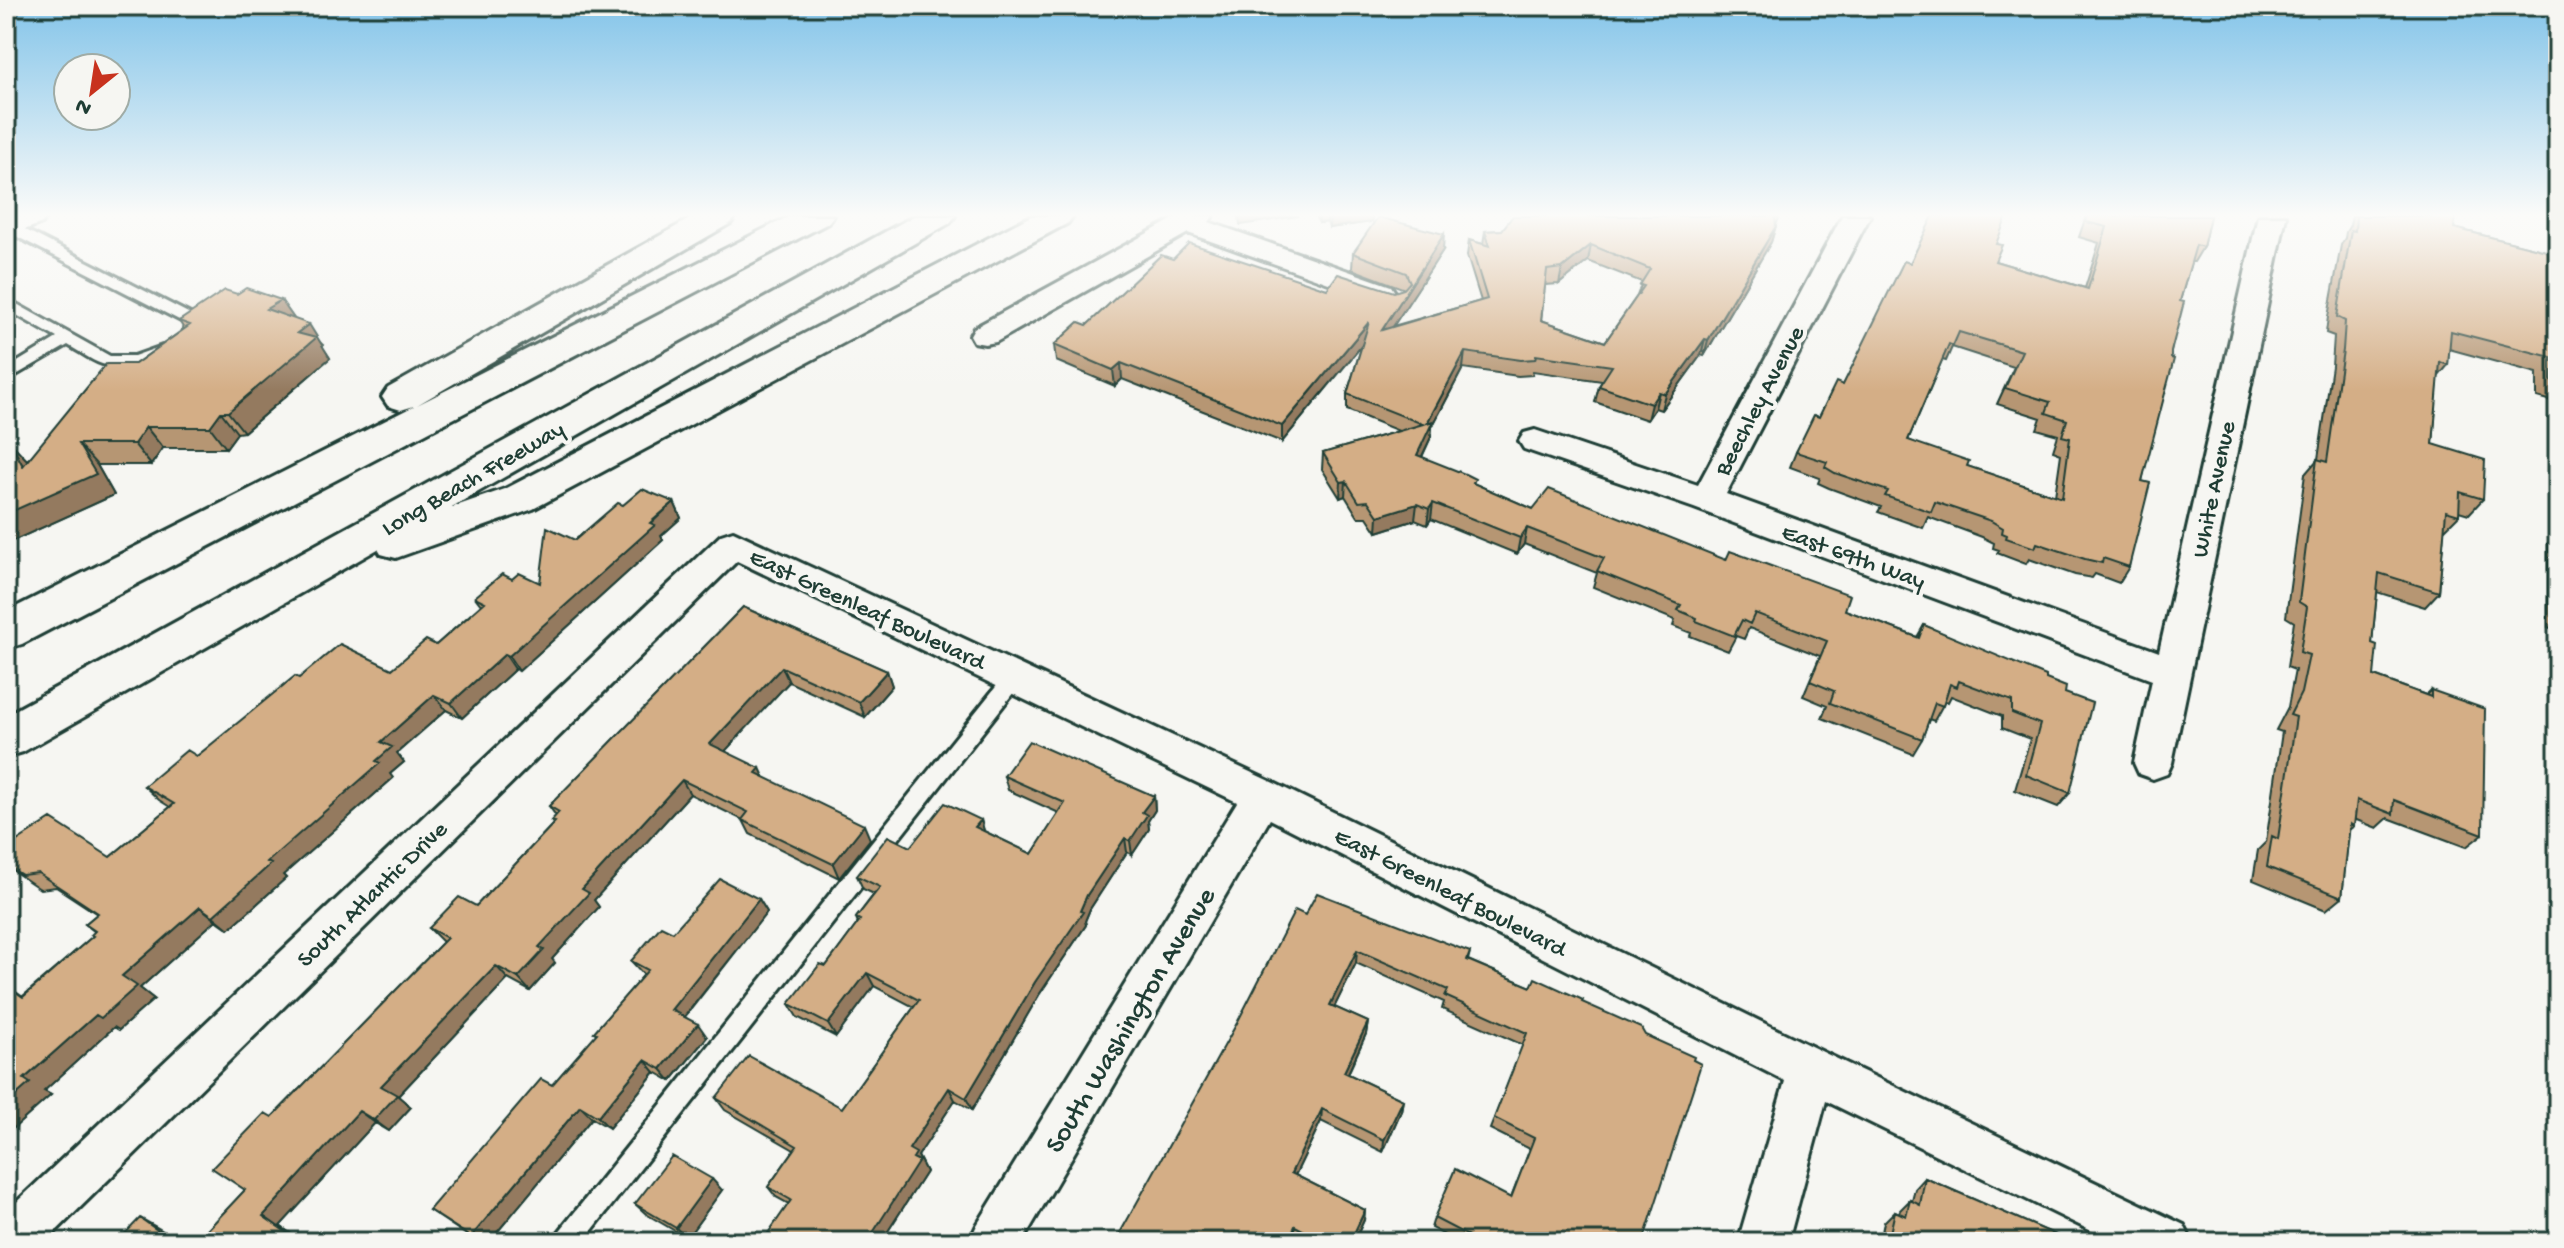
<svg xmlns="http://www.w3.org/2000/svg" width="2564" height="1248" viewBox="0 0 2564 1248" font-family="'Gochi Hand',sans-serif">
  <rect width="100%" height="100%" fill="#f6f6f2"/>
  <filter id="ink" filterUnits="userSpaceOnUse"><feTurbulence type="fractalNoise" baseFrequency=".0125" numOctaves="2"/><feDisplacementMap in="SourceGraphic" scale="16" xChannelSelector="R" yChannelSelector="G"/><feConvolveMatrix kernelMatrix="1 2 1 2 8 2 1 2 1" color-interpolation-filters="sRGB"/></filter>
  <g filter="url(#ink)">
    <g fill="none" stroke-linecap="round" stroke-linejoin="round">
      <defs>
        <path id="service" d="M 6,224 L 14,224 L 196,317 L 201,328 L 194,335 L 184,335 L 182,332 L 186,327 L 185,323 L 6,231 Z
          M 6,298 L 110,356 L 134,356 L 162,346 L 170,351 C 155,366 122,371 102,364 C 90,360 79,351 68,345 L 6,381 L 6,369 L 57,338 L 6,309 Z
          M 1014,671 L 1021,673 L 1023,678 L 1021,683 L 583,1242 L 555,1242 L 558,1233 L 1007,673 Z"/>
        <path id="minor" d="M 12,216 L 45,216 L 46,217 L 42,223 L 6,237 L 6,219 Z
          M 1179,216 L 1213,216 L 1209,222 L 1391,286 L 1395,292 L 1391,298 L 1381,301 L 1371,298 L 1188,233 L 996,342 L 985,344 L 974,342 L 970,335 L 974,328 Z
          M 1842,216 L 1870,216 L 1726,494 L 2159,652 L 2258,216 L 2286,216 L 2172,763 L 2167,774 L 2153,779 L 2139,774 L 2134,763 L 2152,680 L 1694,508 L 1524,449 L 1519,441 L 1524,433 L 1535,430 L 1698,485 Z
          M 733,531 L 1276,784 L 1827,1054 L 2184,1225 L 2192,1242 L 2114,1242 L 1826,1101 L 1788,1242 L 1738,1242 L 1785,1081 L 1270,819 L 1022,1242 L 969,1242 L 977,1225 L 1237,802 L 737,561 L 45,1242 L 6,1242 L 6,1212 L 721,535 Z"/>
        <path id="motorway" d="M 695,216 L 736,216 L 731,223 L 417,405 L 790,216 L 833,216 L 828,223 L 22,644 L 6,649 L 6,612 L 414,406 L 401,410 L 388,406 L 382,397 L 388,388 Z
          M 914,216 L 955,216 L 950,223 L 450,508 L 505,489 L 1031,216 L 1073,216 L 1068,223 L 533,509 L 396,558 L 381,554 L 378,549 L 23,752 L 6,757 L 6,715 Z"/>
      </defs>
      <use href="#service" stroke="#1f3d34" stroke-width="6"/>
      <use href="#minor" stroke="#1f3d34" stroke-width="6"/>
      <use href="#motorway" stroke="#1f3d34" stroke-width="6"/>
      <use href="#service" fill="#f6f6f2" fill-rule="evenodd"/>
      <use href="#minor" fill="#f6f6f2" fill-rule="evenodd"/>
      <use href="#motorway" fill="#f6f6f2" fill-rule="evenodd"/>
    </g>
    <path fill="#b69673" stroke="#1f3d34" stroke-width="2" fill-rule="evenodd" d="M 1315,216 L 1372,216 L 1372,222 L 1329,228 L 1327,222 L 1319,223 Z
      M 1513,216 L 1780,216 L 1776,225 L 1771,242 L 1704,356 L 1701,355 L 1661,410 L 1655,408 L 1647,420 L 1595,402 L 1599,386 L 1602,381 L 1533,371 L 1532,375 L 1518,376 L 1463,368 L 1432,427 L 1431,437 L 1422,457 L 1475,484 L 1533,509 L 1845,610 L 1917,637 L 1924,625 L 2046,679 L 2065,693 L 2070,793 L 2058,807 L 2015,790 L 2030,739 L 2002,728 L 2002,716 L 1951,696 L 1948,702 L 1945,701 L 1934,721 L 1929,719 L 1922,739 L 1913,754 L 1822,718 L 1827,706 L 1803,696 L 1820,656 L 1749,628 L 1744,639 L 1736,636 L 1728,651 L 1690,636 L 1691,633 L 1673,626 L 1675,620 L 1593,587 L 1597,573 L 1524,544 L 1517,554 L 1431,519 L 1427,525 L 1415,520 L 1377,532 L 1367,517 L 1358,517 L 1345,496 L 1340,498 L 1322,469 L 1323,453 L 1399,431 L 1347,410 L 1347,394 L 1362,345 L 1282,442 L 1122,379 L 1115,386 L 1056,361 L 1054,345 L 1087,325 L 1173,259 L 1327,289 L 1394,292 L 1405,289 L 1352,269 L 1353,253 L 1443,250 L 1393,326 L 1481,301 L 1467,256 L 1469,240 L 1483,244 L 1485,231 L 1502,230 ZM 1588,261 L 1642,282 L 1637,296 L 1605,342 L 1541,320 L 1545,285 L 1559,284 Z
      M 2086,216 L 2210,216 L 2203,247 L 2194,262 L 2191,262 L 2180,301 L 2171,352 L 2142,481 L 2129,567 L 2119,583 L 2095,574 L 2092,578 L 2075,575 L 2029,559 L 2026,564 L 1997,553 L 1999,550 L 1993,548 L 1994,543 L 1982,537 L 1928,517 L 1923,528 L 1878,512 L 1881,507 L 1829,488 L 1818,483 L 1820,478 L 1790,467 L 1796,452 L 1819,417 L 1843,385 L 1910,263 L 1996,244 L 1995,261 L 2085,288 L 2099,243 L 2079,237 ZM 1952,347 L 2014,367 L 1997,404 L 2041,418 L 2037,429 L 2058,435 L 2053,451 L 2061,454 L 2055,496 L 1967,466 L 1908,440 L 1942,360 L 1946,361 Z
      M 2352,216 L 2455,216 L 2454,228 L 2550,252 L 2549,216 L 2558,216 L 2558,403 L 2537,397 L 2537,373 L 2449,349 L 2448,365 L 2438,377 L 2433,444 L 2483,499 L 2469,514 L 2459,511 L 2459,515 L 2444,530 L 2439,592 L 2425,607 L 2377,592 L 2372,643 L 2374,676 L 2426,695 L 2431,690 L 2483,834 L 2466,847 L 2388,818 L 2377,828 L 2354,819 L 2354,826 L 2349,830 L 2342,897 L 2326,910 L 2253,880 L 2258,850 L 2266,842 L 2282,732 L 2276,730 L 2288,707 L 2295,670 L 2287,667 L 2294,622 L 2286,617 L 2305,474 L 2318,459 L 2332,366 L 2334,336 L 2326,333 L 2328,317 L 2341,245 L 2345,238 L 2346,232 L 2350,225 Z
      M 237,294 L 281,300 L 294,319 L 323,345 L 322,346 L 330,358 L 244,432 L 237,433 L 226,448 L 163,448 L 151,465 L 97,465 L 114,495 L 6,544 L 10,442 L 27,460 L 135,364 L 184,329 L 179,321 Z
      M 674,502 L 681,518 L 661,536 L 663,540 L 519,671 L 515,669 L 462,718 L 446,710 L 397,753 L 404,762 L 390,774 L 393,778 L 283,875 L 286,878 L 229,929 L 216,920 L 140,988 L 154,999 L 119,1030 L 114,1027 L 44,1091 L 51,1095 L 6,1135 L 23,996 L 93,936 L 95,932 L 85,924 L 97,914 L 56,887 L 40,889 L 12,870 L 6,865 L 6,848 L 110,857 L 170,807 L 159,800 L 144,786 L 197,756 L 299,678 L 392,669 L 436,645 L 481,605 L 475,597 L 512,579 L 540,583 L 575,540 L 623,505 Z
      M 2558,533 L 2558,717 L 2553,715 L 2553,629 L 2548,627 L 2548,543 Z
      M 743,607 L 887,671 L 892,686 L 865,717 L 789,682 L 725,751 L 765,778 L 870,839 L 839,878 L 750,834 L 743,820 L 690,794 L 594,900 L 599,907 L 552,959 L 555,963 L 530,991 L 508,979 L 398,1096 L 411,1107 L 389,1131 L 375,1123 L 280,1226 L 303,1242 L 196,1242 L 245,1190 L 272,1117 L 443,942 L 429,928 L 476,906 L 553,824 L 551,821 L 556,816 L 549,806 Z
      M 1004,776 L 1154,796 L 1155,810 L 1148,821 L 1149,829 L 1132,855 L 1127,852 L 1090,909 L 1085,921 L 1086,925 L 1039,995 L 972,1110 L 955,1100 L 918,1156 L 926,1172 L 881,1242 L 762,1242 L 789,1204 L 776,1197 L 768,1187 L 794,1150 L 725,1110 L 716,1098 L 842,1108 L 914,1007 L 874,986 L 836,1037 L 797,1017 L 789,1004 L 826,966 L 858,923 L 856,918 L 874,894 L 863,889 L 857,876 L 910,847 L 981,820 L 984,831 L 1032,854 L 1059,813 L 1008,790 Z
      M 759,899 L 767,912 L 685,1017 L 707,1037 L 671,1081 L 655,1072 L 609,1128 L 592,1118 L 489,1242 L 477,1242 L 429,1210 L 552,1085 L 597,1034 L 594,1032 L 644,975 L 631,961 L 673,932 Z
      M 1305,915 L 1470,952 L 1468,960 L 1531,987 L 1582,1002 L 1643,1242 L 1458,1242 L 1431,1228 L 1434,1218 L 1511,1198 L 1530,1149 L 1490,1129 L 1523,1045 L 1442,1009 L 1444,1002 L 1356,963 L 1334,1007 L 1368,1022 L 1366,1034 L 1348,1074 L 1403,1100 L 1401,1111 L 1383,1152 L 1321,1121 L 1295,1175 L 1365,1210 L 1364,1220 L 1354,1242 L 1306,1242 L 1295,1236 L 1292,1242 L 1115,1242 Z
      M 1925,1178 L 2072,1242 L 1880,1242 L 1884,1222 L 1895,1211 L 1899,1213 L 1900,1210 L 1910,1200 L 1912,1201 L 1915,1189 Z
      M 722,1190 L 687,1238 L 646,1214 L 635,1204 Z"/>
    <path fill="#947a5e" stroke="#1f3d34" stroke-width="2" d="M 1239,216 L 1298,216 L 1240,225 Z
      M 1319,216 L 1327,216 L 1327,222 L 1319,223 Z
      M 1330,216 L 1372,216 L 1372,222 L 1329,228 Z
      M 1776,226 L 1771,242 L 1704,356 L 1708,340 Z
      M 1444,234 L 1443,250 L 1381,345 L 1382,330 Z
      M 1591,245 L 1588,261 L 1559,284 L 1562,268 Z
      M 281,300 L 295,320 L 266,309 Z
      M 1369,322 L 1368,338 L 1282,442 L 1282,426 Z
      M 309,324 L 330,358 L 244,432 L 228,412 L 297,333 Z
      M 1705,339 L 1701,355 L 1661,410 L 1665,394 Z
      M 1465,352 L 1463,368 L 1432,427 L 1431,437 L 1415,471 L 1417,455 L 1427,423 Z
      M 1121,363 L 1122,379 L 1115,386 L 1113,370 Z
      M 1659,392 L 1655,408 L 1647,420 L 1651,404 Z
      M 221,412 L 237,433 L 226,448 L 210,427 Z
      M 146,427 L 163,448 L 151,465 L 134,444 Z
      M 10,442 L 29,462 L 23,466 Z
      M 78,444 L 97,465 L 114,495 L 6,544 L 6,514 Z
      M 1346,481 L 1345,496 L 1340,498 L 1341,482 Z
      M 674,502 L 681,518 L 661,536 L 663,540 L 519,671 L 509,656 Z
      M 1433,503 L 1431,519 L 1427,525 L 1429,509 Z
      M 1417,504 L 1415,520 L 1377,532 L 1378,516 Z
      M 1527,528 L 1524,544 L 1517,554 L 1520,538 Z
      M 505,654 L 515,669 L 462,718 L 451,703 Z
      M 782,667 L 789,682 L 718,759 L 710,744 Z
      M 887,671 L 892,686 L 865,717 L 859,702 Z
      M 434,695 L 446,710 L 397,753 L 404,762 L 390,774 L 393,778 L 283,875 L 286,878 L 229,929 L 213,916 L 267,862 L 376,761 L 381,742 Z
      M 760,768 L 767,783 L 756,773 Z
      M 682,780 L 690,794 L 594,900 L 599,907 L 552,959 L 555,963 L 530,991 L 518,978 L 539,947 L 582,889 Z
      M 1154,796 L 1155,810 L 1148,821 L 1149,829 L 1132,855 L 1130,841 L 1142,812 Z
      M 981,820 L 985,834 L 975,827 Z
      M 864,825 L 870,839 L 839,878 L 833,864 Z
      M 1125,838 L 1127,852 L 1090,909 L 1085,921 L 1086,925 L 1039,995 L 972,1110 L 966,1098 L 1035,982 L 1080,911 L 1087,895 Z
      M 759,899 L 767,912 L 680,1022 L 671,1010 Z
      M 200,907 L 216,920 L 140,988 L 154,999 L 119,1030 L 114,1027 L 44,1091 L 51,1095 L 6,1135 L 6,1104 L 24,1079 L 96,1015 L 122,976 Z
      M 1357,950 L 1356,963 L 1329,1018 L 1330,1005 Z
      M 496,966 L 508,979 L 398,1096 L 411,1107 L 389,1131 L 374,1120 L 381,1086 Z
      M 867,973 L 874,986 L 836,1037 L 828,1024 Z
      M 1368,1022 L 1366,1034 L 1343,1084 L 1344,1072 Z
      M 698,1024 L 707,1037 L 671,1081 L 661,1069 Z
      M 645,1060 L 655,1072 L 609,1128 L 598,1117 Z
      M 949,1088 L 955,1100 L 918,1156 L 926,1172 L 881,1242 L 867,1242 L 909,1149 Z
      M 1403,1100 L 1401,1111 L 1383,1152 L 1384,1140 Z
      M 580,1106 L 592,1118 L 489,1242 L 477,1242 L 471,1237 Z
      M 1322,1109 L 1321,1121 L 1291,1184 L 1291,1173 Z
      M 359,1111 L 375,1123 L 280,1226 L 303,1242 L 300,1242 L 263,1216 Z
      M 712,1179 L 722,1190 L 687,1238 L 676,1228 Z
      M 1365,1210 L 1364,1220 L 1354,1242 L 1350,1242 Z
      M 140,1218 L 160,1229 L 179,1242 L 174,1242 Z
      M 1295,1226 L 1295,1236 L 1292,1242 L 1288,1242 Z"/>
    <path fill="#d4ae86" stroke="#1f3d34" stroke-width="2" fill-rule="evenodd" d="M 1513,216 L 1777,216 L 1775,219 L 1776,226 L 1708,340 L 1705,339 L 1665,394 L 1659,392 L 1651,404 L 1599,386 L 1612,366 L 1536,355 L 1535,359 L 1521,360 L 1465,352 L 1427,423 L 1433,421 L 1417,455 L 1465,474 L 1475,479 L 1473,483 L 1533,509 L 1549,489 L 1726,560 L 1730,551 L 1850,595 L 1845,610 L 1919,638 L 1924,625 L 2046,676 L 2046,679 L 2066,687 L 2065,693 L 2092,703 L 2070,793 L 2026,775 L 2040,724 L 2012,713 L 2012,701 L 1959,681 L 1957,687 L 1950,684 L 1943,706 L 1935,703 L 1922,739 L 1830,703 L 1834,691 L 1810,681 L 1827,641 L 1755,613 L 1750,624 L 1742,620 L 1734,636 L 1696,621 L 1697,618 L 1678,610 L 1681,605 L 1597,571 L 1604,558 L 1527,528 L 1520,538 L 1433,503 L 1429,509 L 1417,504 L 1378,516 L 1368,501 L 1359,502 L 1346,481 L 1341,482 L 1323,453 L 1423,424 L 1347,394 L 1369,322 L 1282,426 L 1121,363 L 1113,370 L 1054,345 L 1079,322 L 1087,325 L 1161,255 L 1173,259 L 1189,243 L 1327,289 L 1338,274 L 1394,292 L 1404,289 L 1410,282 L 1406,273 L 1353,253 L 1378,217 L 1444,234 L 1382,330 L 1487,299 L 1469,240 L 1490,246 L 1485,231 L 1502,230 ZM 1591,245 L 1650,269 L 1640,285 L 1644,286 L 1605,342 L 1541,320 L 1547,270 L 1562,268 Z
      M 1933,216 L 2007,216 L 1996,244 L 2002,245 L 1995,261 L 2088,289 L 2107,227 L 2086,222 L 2088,216 L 2210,216 L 2203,247 L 2196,245 L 2180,301 L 2184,302 L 2171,352 L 2171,358 L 2174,359 L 2142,481 L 2150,483 L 2129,567 L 2103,558 L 2102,563 L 2085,559 L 2037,543 L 2035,548 L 2006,538 L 2007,535 L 2002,533 L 2003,528 L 1991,521 L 1935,502 L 1931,512 L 1885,496 L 1888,491 L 1835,473 L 1825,467 L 1827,462 L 1796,452 L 1814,415 L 1819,417 L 1836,382 L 1843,385 L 1904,261 L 1910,263 ZM 1959,332 L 2022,351 L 2005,388 L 2050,402 L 2046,413 L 2067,420 L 2062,436 L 2070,438 L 2062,498 L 1967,466 L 1969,461 L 1908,440 L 1949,344 L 1953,346 Z
      M 2356,216 L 2455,216 L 2454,228 L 2558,254 L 2558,383 L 2551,381 L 2551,357 L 2451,331 L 2448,365 L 2440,362 L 2433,444 L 2485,460 L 2483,499 L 2460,492 L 2459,515 L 2446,511 L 2439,592 L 2379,573 L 2372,643 L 2377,645 L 2374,676 L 2431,697 L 2431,690 L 2485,709 L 2483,834 L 2394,800 L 2393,814 L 2357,800 L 2354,826 L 2350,824 L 2342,897 L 2267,867 L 2272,836 L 2278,839 L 2296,717 L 2290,715 L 2301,693 L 2309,655 L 2300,652 L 2307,607 L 2299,602 L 2317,459 L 2327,462 L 2343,350 L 2345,321 L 2337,317 L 2351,230 L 2355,231 Z
      M 246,288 L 281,300 L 266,309 L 309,324 L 297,333 L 316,338 L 228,412 L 221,412 L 210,427 L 146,427 L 134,444 L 78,444 L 96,474 L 6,514 L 6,443 L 10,442 L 23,466 L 106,364 L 135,364 L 190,325 L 179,321 L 225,290 L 237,294 Z
      M 642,489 L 674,502 L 650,523 L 655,525 L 509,656 L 505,654 L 451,703 L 434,695 L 381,742 L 392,747 L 376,761 L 380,763 L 267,862 L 271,864 L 213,916 L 200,907 L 122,976 L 137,986 L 101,1018 L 96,1015 L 24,1079 L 30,1083 L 6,1104 L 6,985 L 23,997 L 93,936 L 91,935 L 95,931 L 85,924 L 98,913 L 38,873 L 22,875 L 6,865 L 6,848 L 51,819 L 110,857 L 174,804 L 144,786 L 187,750 L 197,756 L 295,676 L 299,678 L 340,644 L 392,669 L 426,640 L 436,645 L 485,602 L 475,597 L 502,574 L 512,579 L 519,573 L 540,583 L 547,527 L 575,540 L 618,503 L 623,505 Z
      M 743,607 L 887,671 L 859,702 L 782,667 L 710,744 L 760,768 L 756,773 L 864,825 L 833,864 L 742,820 L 748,812 L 682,780 L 582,889 L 589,893 L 539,947 L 544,950 L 518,978 L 496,966 L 381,1086 L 397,1095 L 374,1120 L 359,1111 L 263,1216 L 300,1242 L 196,1242 L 245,1190 L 212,1168 L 265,1113 L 272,1117 L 447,938 L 429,928 L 459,897 L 476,906 L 555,822 L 551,821 L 559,812 L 549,806 Z
      M 1029,741 L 1154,796 L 1142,812 L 1147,815 L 1130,841 L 1125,838 L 1087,895 L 1080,911 L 1083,912 L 1035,982 L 966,1098 L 949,1088 L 909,1149 L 916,1153 L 913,1158 L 919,1161 L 867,1242 L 862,1242 L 860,1240 L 859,1242 L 762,1242 L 791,1200 L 768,1187 L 797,1146 L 716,1098 L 749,1056 L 842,1108 L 919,1000 L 867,973 L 828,1024 L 789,1004 L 820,964 L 826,966 L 860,920 L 856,918 L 880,887 L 857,876 L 888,836 L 910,847 L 945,803 L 981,820 L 975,827 L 1032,854 L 1065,803 L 1004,776 Z
      M 720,879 L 759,899 L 671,1010 L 698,1024 L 661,1069 L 645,1060 L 598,1117 L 580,1106 L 471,1237 L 429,1210 L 541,1079 L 552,1085 L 597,1033 L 594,1032 L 648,970 L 631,961 L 661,926 L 673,932 Z
      M 1317,893 L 1470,952 L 1467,960 L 1531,987 L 1535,978 L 1583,1000 L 1582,1002 L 1641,1028 L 1645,1035 L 1694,1057 L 1693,1060 L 1701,1064 L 1643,1242 L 1480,1242 L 1434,1218 L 1455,1169 L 1511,1198 L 1534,1138 L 1494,1118 L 1527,1033 L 1445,996 L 1448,990 L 1357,950 L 1330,1005 L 1368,1022 L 1344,1072 L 1403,1100 L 1384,1140 L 1322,1109 L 1291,1173 L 1365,1210 L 1350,1242 L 1326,1242 L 1295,1226 L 1288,1242 L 1115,1242 L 1237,1023 L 1295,910 L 1305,915 Z
      M 672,1156 L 712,1179 L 676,1228 L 635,1204 Z
      M 1925,1178 L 2072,1242 L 1888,1242 L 1895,1211 L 1906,1216 L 1910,1200 L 1920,1205 Z
      M 140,1218 L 174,1242 L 117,1242 Z"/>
  </g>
  <linearGradient id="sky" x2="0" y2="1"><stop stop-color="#83c4e9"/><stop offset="0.55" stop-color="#fbfbf9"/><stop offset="1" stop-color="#fbfbf9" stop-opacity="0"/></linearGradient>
  <rect width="2564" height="391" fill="url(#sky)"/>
  <g text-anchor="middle" stroke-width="8" stroke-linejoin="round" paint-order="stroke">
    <g font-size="24" fill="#1f3d34" stroke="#f6f6f2">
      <text transform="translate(1758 400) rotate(-62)" y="8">Beechley Avenue</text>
      <text transform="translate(472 477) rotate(-30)" y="8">Long Beach Freeway</text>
      <text transform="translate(2212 489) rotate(-78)" y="8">White Avenue</text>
      <text transform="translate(1854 555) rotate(20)" y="8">East 69th Way</text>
      <text transform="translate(868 608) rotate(25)" y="8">East Greenleaf Boulevard</text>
      <text transform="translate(1451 891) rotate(27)" y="8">East Greenleaf Boulevard</text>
      <text transform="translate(371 893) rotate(-44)" y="8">South Atlantic Drive</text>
    </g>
    <g font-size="28" fill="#1f3d34" stroke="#f6f6f2">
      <text transform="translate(1128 1019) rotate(-59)" y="10">South Washington Avenue</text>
    </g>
  </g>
  <rect width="2564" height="1248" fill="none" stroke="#f6f6f2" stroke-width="32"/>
  <rect x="16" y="16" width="2532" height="1216" fill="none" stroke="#1f3d34" stroke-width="3" filter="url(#ink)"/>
  <g transform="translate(92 92) rotate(210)"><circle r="38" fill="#f6f6f2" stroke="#a0aca6" stroke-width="2"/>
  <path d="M0-6L14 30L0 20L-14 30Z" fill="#c8321e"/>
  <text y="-12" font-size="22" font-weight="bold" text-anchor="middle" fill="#1f3d34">N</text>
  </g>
</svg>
